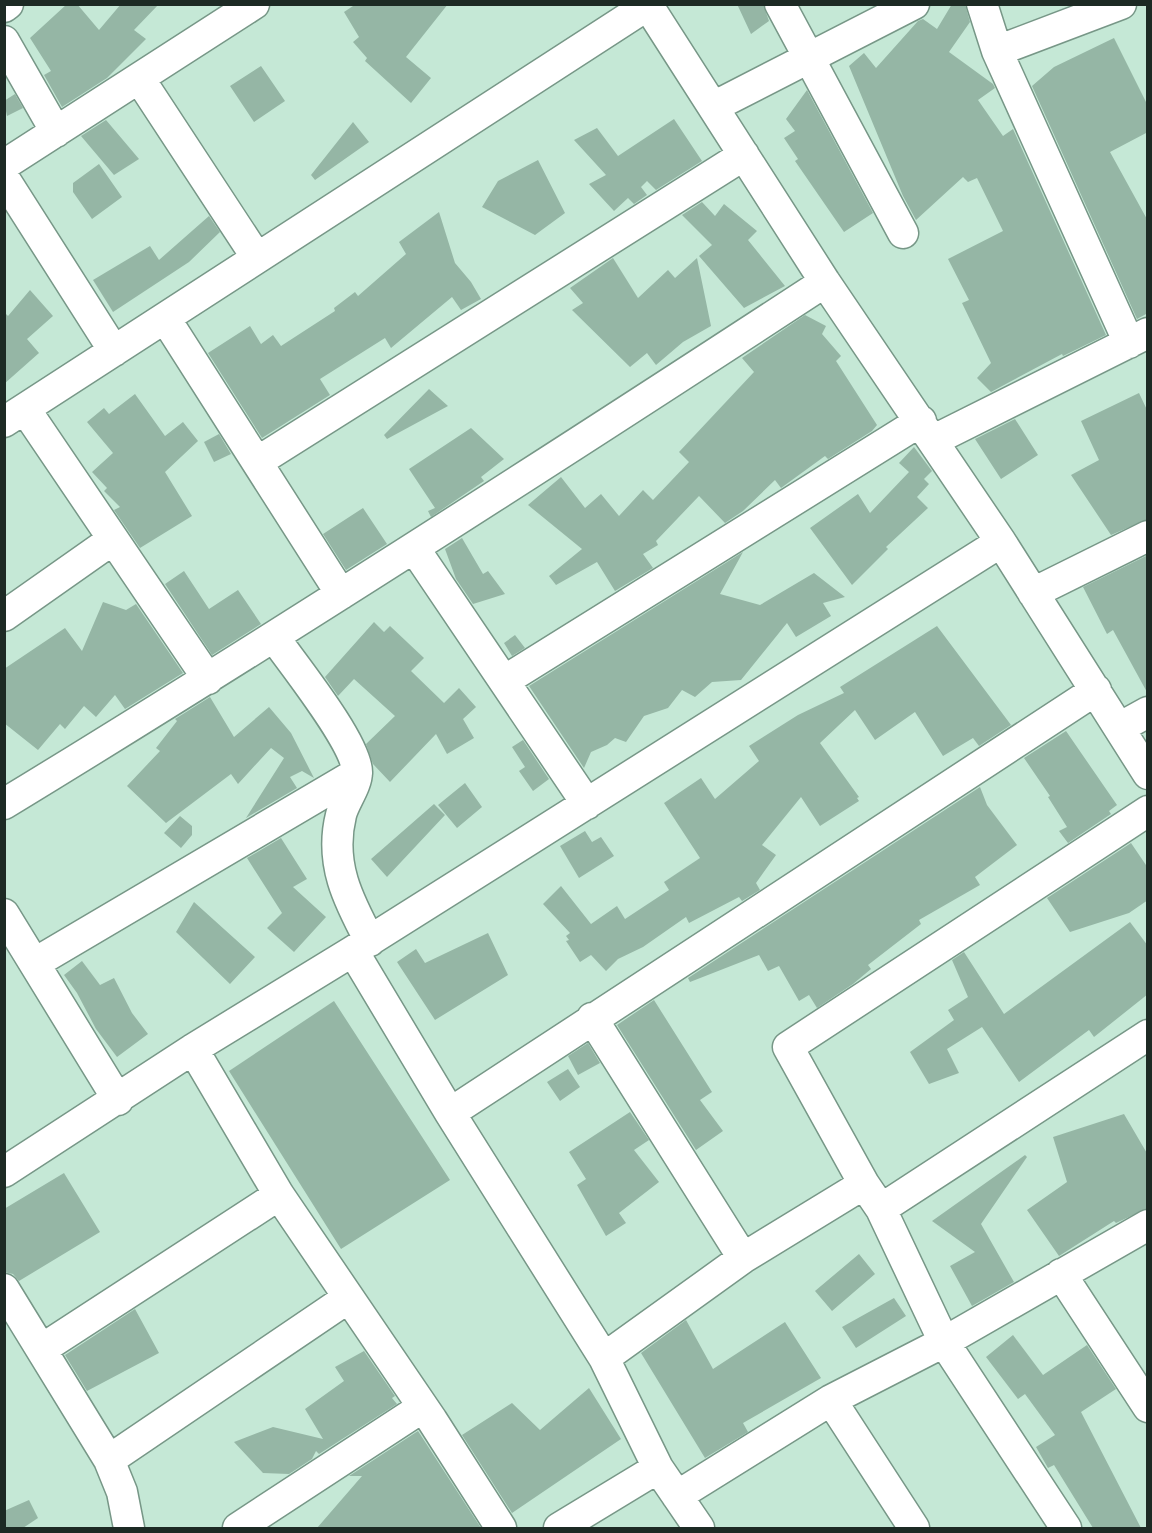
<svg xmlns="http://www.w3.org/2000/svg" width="1152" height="1533" viewBox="0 0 1152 1533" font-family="'DM Sans',sans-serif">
  <rect width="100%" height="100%" fill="#c5e8d6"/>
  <path fill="#95b6a5" d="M 67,4 L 77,4 L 99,30 L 121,4 L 159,4 L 134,30 L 146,39 L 107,78 L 62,107 L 44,75 L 51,71 L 30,38 Z
    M 356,4 L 448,4 L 406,57 L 431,78 L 411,103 L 365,61 L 367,58 L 353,42 L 359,37 L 344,12 Z
    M 737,4 L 763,4 L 769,21 L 751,34 Z
    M 952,4 L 965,4 L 970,22 L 949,52 L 993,84 L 995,88 L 978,100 L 1003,136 L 1013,129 L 1106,335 L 1063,356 L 1062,354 L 991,392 L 977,378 L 991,363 L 962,303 L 969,300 L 948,259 L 1003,231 L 977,178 L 968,182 L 963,177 L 916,220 L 903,196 L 849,66 L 864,53 L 876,68 L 918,21 L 923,19 L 937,29 Z
    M 1114,38 L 1148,106 L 1148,132 L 1110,152 L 1148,221 L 1148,313 L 1137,319 L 1032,86 L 1054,67 Z
    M 261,66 L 285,101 L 254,122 L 230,86 Z
    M 807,90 L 873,213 L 844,232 L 795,161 L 798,159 L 784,138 L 795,131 L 786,119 Z
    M 15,94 L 23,108 L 7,116 L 4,101 Z
    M 674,119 L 702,161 L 656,190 L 647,181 L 641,187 L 647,195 L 634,204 L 628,198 L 614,211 L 589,184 L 606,175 L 574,140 L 597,128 L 618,156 Z
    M 106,120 L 139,159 L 114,175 L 81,136 Z
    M 353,122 L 369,142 L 315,180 L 311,175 Z
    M 538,160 L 565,213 L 535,235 L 482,207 L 498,181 Z
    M 99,164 L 122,197 L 92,219 L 73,192 L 73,183 Z
    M 702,202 L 715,216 L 724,204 L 757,231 L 748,240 L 785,286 L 744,308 L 699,256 L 712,245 L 682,215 Z
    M 439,212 L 455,263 L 471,282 L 481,299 L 461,310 L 452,297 L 391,348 L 385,338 L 320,379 L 330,395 L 262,438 L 208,353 L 250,326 L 261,344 L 273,335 L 281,346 L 335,311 L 334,308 L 355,292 L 358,296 L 406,254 L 399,242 Z
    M 209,216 L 220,232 L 189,262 L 113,312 L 93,280 L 150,246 L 159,260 Z
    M 613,258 L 638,298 L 668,270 L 675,278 L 697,258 L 711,326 L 683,342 L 656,365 L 647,353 L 630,367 L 572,310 L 583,303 L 570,288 Z
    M 30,290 L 53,316 L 27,339 L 39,353 L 4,384 L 4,312 L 8,316 Z
    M 805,315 L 826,326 L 822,334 L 841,356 L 836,361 L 877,425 L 872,431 L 828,459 L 825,456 L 781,488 L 775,480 L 743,511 L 725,523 L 699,496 L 656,541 L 658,545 L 643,554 L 653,568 L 615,591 L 597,562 L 556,585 L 549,576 L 582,549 L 528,505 L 561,477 L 585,508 L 601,494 L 619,516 L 643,490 L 653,500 L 689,462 L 679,452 L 754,372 L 742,358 Z
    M 429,389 L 448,406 L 387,439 L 384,435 Z
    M 1139,393 L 1148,412 L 1148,519 L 1111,535 L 1071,475 L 1099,460 L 1081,421 Z
    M 135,394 L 165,436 L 183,422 L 198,441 L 165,472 L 192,516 L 140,548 L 114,510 L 120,507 L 104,491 L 107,488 L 92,472 L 113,453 L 87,422 L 104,408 L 109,414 Z
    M 1015,419 L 1038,455 L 1001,479 L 975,439 Z
    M 471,428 L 504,459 L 481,477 L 484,481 L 431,517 L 428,511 L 435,508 L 409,469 Z
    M 219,434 L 231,454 L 214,462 L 204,442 Z
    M 914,447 L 932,471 L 924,479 L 929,484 L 917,497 L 928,508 L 886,547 L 888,549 L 852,585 L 810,528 L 858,494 L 870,513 L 909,472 L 899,463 Z
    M 363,508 L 387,544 L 346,570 L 323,534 Z
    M 462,538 L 483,574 L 488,571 L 505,594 L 473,604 L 456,579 L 445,549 Z
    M 743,552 L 720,594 L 760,605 L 814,573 L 845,597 L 823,603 L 831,616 L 796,637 L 787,623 L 741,680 L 712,682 L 695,697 L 682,690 L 668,708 L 644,716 L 626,742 L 615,738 L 607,745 L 591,752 L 584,768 L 529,686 Z
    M 1148,555 L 1148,694 L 1113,630 L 1107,634 L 1083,587 Z
    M 184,571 L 209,609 L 238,590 L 261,624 L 212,655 L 165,584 Z
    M 103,602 L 126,610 L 136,604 L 183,673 L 125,709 L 115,695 L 96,717 L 84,706 L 65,729 L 60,724 L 38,750 L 4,723 L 4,669 L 65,628 L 82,651 Z
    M 374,622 L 384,632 L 390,626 L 424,658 L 411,671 L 444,703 L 459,688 L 476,707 L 463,719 L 474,738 L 447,754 L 436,734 L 390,782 L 373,764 L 366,744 L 395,716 L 354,679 L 338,696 L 325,677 Z
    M 937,626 L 1011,725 L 979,746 L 973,738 L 943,756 L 915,712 L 875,740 L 855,710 L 820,743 L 859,797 L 857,798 L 859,801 L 820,826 L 801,797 L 762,845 L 776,855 L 756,883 L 760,890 L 742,901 L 739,897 L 689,923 L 686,917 L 643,947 L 618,959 L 606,971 L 591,955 L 580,962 L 566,941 L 569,940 L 566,936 L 570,933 L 543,904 L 561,886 L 591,924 L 617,906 L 625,919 L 669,890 L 664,882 L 700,858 L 664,803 L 701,778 L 715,799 L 759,761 L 749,746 L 798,715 L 844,693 L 840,687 Z
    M 515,635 L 525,648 L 512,656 L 504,643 Z
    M 210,697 L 234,737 L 269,707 L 291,733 L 314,778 L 302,771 L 290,777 L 297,788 L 246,818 L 284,758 L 271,748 L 238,784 L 231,774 L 166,823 L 127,786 L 160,751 L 156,748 L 177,721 L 175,719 Z
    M 1066,731 L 1117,805 L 1109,811 L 1111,814 L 1068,843 L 1059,831 L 1067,827 L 1048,797 L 1050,796 L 1024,758 Z
    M 523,740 L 549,779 L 533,791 L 519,771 L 525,767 L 512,747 Z
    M 465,783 L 482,807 L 457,828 L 438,805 Z
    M 980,787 L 987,805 L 1017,845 L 975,877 L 980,885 L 919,920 L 921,924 L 868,965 L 871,969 L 853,984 L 817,1008 L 809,995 L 799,1001 L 779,966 L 768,971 L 759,955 L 690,982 L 688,978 Z
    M 434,804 L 445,815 L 387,877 L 371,859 Z
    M 180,816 L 192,826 L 192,835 L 181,848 L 164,833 Z
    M 585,831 L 592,842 L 601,837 L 614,856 L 579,878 L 560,846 Z
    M 281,838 L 307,879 L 293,887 L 326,917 L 294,952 L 267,928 L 282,913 L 247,858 Z
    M 1131,843 L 1148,868 L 1148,900 L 1129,913 L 1070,932 L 1047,898 Z
    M 194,902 L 255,957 L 230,984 L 176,932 Z
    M 1130,922 L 1148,946 L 1148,994 L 1094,1037 L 1089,1030 L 1019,1082 L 982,1027 L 947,1049 L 959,1073 L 929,1084 L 910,1052 L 954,1020 L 948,1010 L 968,997 L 952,960 L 964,952 L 1004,1014 Z
    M 488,933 L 508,975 L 435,1020 L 397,962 L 416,949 L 425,963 Z
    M 82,961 L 100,985 L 114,978 L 132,1013 L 148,1034 L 117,1057 L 96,1029 L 77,993 L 64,975 Z
    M 654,1000 L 712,1092 L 700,1100 L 723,1131 L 696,1150 L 617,1025 Z
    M 334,1001 L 450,1180 L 341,1249 L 229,1071 Z
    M 588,1043 L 600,1063 L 578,1075 L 568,1056 Z
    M 568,1069 L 580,1087 L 560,1101 L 547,1082 Z
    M 630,1112 L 649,1140 L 634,1150 L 659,1182 L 619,1213 L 626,1223 L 606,1236 L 577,1185 L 586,1179 L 569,1152 Z
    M 1124,1114 L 1148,1155 L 1148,1208 L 1116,1223 L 1114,1221 L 1059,1256 L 1027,1210 L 1067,1182 L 1053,1137 Z
    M 1025,1155 L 1027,1157 L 981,1224 L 1014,1282 L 972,1306 L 950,1266 L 975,1252 L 932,1221 Z
    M 64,1173 L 100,1232 L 19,1281 L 13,1274 L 4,1272 L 4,1209 Z
    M 859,1254 L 875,1274 L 832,1311 L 815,1291 Z
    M 894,1298 L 906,1316 L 856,1348 L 842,1327 Z
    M 135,1309 L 159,1353 L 87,1391 L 65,1355 Z
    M 686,1320 L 713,1369 L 785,1322 L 821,1378 L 743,1423 L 748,1432 L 705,1458 L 641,1353 Z
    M 1013,1335 L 1043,1375 L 1087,1345 L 1116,1389 L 1081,1412 L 1141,1528 L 1093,1528 L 1054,1465 L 1048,1468 L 1036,1447 L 1055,1435 L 1025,1394 L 1018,1399 L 986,1357 Z
    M 364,1351 L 395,1396 L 392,1398 L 397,1404 L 319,1454 L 316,1451 L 312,1459 L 289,1474 L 263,1473 L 234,1442 L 273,1427 L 323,1439 L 305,1409 L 344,1381 L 335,1367 Z
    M 589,1388 L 621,1439 L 512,1513 L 462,1435 L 512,1403 L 540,1430 Z
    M 418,1431 L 481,1528 L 317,1528 L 362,1476 L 349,1476 Z
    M 29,1500 L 38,1518 L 23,1528 L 4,1528 L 4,1511 Z"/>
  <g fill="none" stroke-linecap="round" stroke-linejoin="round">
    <defs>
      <path id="minor" d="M 647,4 L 825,282 L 1001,542 L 1148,774
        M 780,4 L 903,233
        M 982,4 L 997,51 L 1129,343
        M 4,7 L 8,4
        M 4,41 L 56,132
        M 997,51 L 1121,4
        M 139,78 L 257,258
        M 713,107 L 914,4
        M 4,165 L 254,4
        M 4,178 L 114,351
        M 165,318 L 341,594
        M 25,409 L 208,679
        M 4,422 L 648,5
        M 934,440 L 1148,333
        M 257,462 L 744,155
        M 414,548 L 587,804
        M 1033,593 L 1148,536
        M 4,616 L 112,540
        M 274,637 C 292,663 357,743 357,772 C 357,786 344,802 341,815 C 329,863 348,900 370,941
        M 504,681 L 921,421
        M 1119,728 L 1148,712
        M 4,804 C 281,635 554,459 825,282
        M 4,914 L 118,1100
        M 353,951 L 450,1113 L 604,1358 L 658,1468 L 699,1528
        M 35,963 L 357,773
        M 592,1018 L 743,1258
        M 193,1049 L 279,1195 L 432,1420 L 501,1528
        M 450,1113 L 1096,690
        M 4,1172 L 193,1049 L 353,951 L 1001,542
        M 881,1209 L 1148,1035
        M 1061,1274 L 1148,1407
        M 4,1289 L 109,1460 L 122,1492 L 129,1528
        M 42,1349 L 279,1195
        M 604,1358 L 743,1258 L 864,1184
        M 831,1400 L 914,1528
        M 109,1460 L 348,1298
        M 677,1496 L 831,1400 L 944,1342 L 1148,1225
        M 238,1528 L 423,1407
        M 559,1528 L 658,1468
        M 1066,1528 L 944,1342 L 881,1209 L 864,1184 L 788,1047 L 1148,811"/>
    </defs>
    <use href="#minor" stroke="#779787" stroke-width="33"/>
    <use href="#minor" stroke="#fff" stroke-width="30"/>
  </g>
  <rect width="1152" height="1533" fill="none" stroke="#1d2a24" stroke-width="12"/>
</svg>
